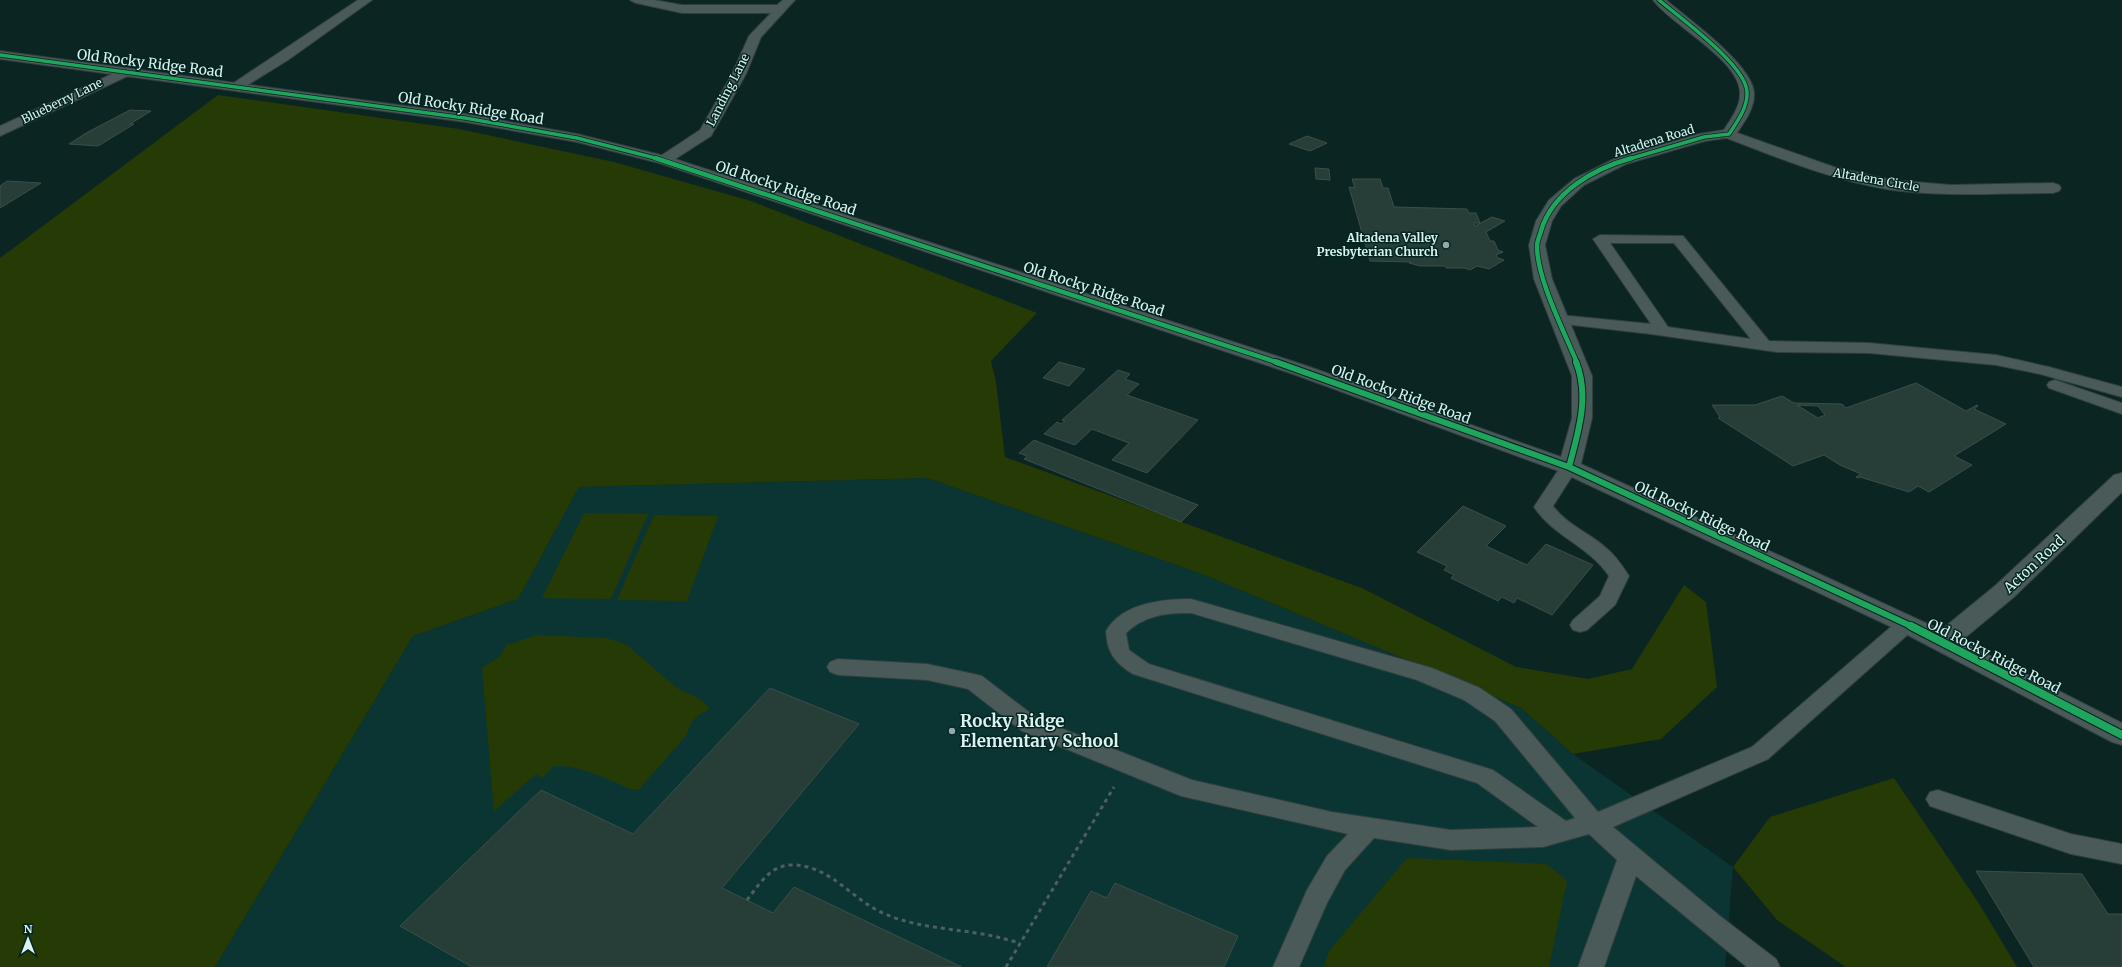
<svg xmlns="http://www.w3.org/2000/svg" width="2122" height="967" viewBox="0 0 2122 967" font-family="Merriweather,serif">
  <rect width="100%" height="100%" fill="#0b2523"/>
  <path fill="#0b3533" d="M 927,478 L 1205,575 L 1521,708 L 1573,754 L 1733,867 L 1725,967 L 215,967 L 413,636 L 518,599 L 579,487 Z"/>
  <path fill="#263a05" d="M 218,95 L 459,129 L 614,162 L 751,201 L 1037,313 L 991,361 L 996,382 L 1005,457 L 1364,589 L 1516,667 L 1588,679 L 1632,669 L 1684,585 L 1706,602 L 1717,687 L 1661,739 L 1573,754 L 1521,708 L 1205,575 L 927,478 L 579,487 L 518,599 L 413,636 L 215,967 L 0,967 L 0,258 Z
    M 584,513 L 648,514 L 611,599 L 542,598 Z
    M 654,515 L 718,516 L 687,601 L 617,600 Z
    M 536,635 L 607,638 L 627,645 L 677,688 L 700,699 L 710,709 C 696,715 691,720 687,735 L 639,789 L 631,789 C 606,779 582,765 554,766 L 542,778 L 536,774 L 494,811 L 482,668 L 499,657 L 507,645 Z
    M 1894,778 L 1980,905 L 2017,967 L 1846,967 L 1777,920 L 1733,867 L 1770,817 Z
    M 1407,858 L 1547,864 L 1567,881 L 1549,967 L 1324,967 L 1329,951 Z"/>
  <path fill="#273e38" stroke="#3c4e49" fill-rule="evenodd" d="M 130,110 L 151,111 L 130,124 L 134,124 L 98,146 L 69,144 L 86,133 Z
    M 1307,136 L 1327,143 L 1310,151 L 1289,144 Z
    M 1315,168 L 1329,169 L 1330,180 L 1316,179 Z
    M 1352,179 L 1380,179 L 1383,188 L 1388,188 L 1394,207 L 1467,209 L 1469,213 L 1476,213 L 1480,223 L 1474,223 L 1475,226 L 1492,217 L 1505,221 L 1486,232 L 1490,241 L 1494,241 L 1498,250 L 1503,252 L 1496,255 L 1498,258 L 1504,260 L 1489,269 L 1477,266 L 1470,270 L 1465,268 L 1446,268 L 1445,266 L 1420,266 L 1409,263 L 1411,262 L 1370,261 L 1349,187 L 1355,188 Z
    M 7,181 L 41,183 L 0,208 L 0,186 Z
    M 1059,362 L 1085,369 L 1069,386 L 1043,378 Z
    M 1118,370 L 1130,374 L 1125,379 L 1139,384 L 1127,395 L 1198,420 L 1147,473 L 1112,460 L 1129,443 L 1092,429 L 1075,445 L 1044,434 L 1057,422 L 1061,424 L 1065,421 L 1062,420 Z
    M 1916,383 L 1966,411 L 1977,405 L 1978,406 L 1974,409 L 2006,424 L 1954,456 L 1972,465 L 1929,492 L 1918,486 L 1909,492 L 1860,477 L 1858,478 L 1856,477 L 1861,474 L 1840,465 L 1824,455 L 1793,466 L 1718,418 L 1720,417 L 1712,405 L 1755,405 L 1782,396 L 1794,403 L 1842,404 L 1846,408 ZM 1797,405 L 1818,406 L 1825,415 L 1818,418 Z
    M 1034,440 L 1198,505 L 1181,522 L 1024,459 L 1027,456 L 1019,453 Z
    M 1463,506 L 1506,526 L 1486,546 L 1527,565 L 1546,544 L 1593,565 L 1552,615 L 1517,598 L 1514,603 L 1502,597 L 1498,601 L 1451,578 L 1454,575 L 1444,570 L 1447,566 L 1417,552 Z
    M 770,688 L 859,724 L 722,888 L 773,913 L 794,887 L 962,967 L 472,967 L 400,926 L 541,790 L 633,834 Z
    M 1976,871 L 2082,874 L 2108,914 L 2122,914 L 2122,967 L 2034,967 Z
    M 1115,883 L 1238,936 L 1224,967 L 1047,967 L 1091,891 L 1107,898 Z"/>
  <g fill="none" stroke-linecap="round" stroke-linejoin="round">
    <defs>
      <path id="lane" d="M 1600,235 L 1683,236 L 1769,341 L 1869,343 L 1996,355 L 2049,367 L 2122,387 L 2122,397 L 2040,374 L 1996,365 L 1869,353 L 1777,352 L 1651,334 L 1555,323 L 1552,320 L 1555,317 L 1560,315 L 1651,324 L 1593,239 ZM 1610,243 L 1674,243 L 1751,339 L 1668,327 Z
        M 2055,380 L 2122,403 L 2122,414 L 2049,388 L 2047,385 L 2049,382 Z
        M 1569,462 L 1575,463 L 1578,467 L 1553,506 C 1567,525 1588,532 1605,547 C 1615,555 1622,565 1629,576 L 1615,605 L 1587,630 L 1580,632 L 1573,630 L 1570,625 L 1573,620 L 1600,596 L 1609,576 C 1589,546 1554,537 1534,507 L 1563,463 Z
        M 1191,599 L 1432,668 L 1480,688 L 1511,709 L 1598,812 L 1752,747 L 1900,619 L 1907,617 L 1914,619 L 1917,624 L 1914,629 L 1768,759 L 1613,827 L 1720,916 L 1776,959 L 1780,967 L 1747,967 L 1636,876 L 1604,967 L 1578,967 L 1617,860 L 1589,834 L 1543,847 L 1451,850 L 1374,838 L 1345,870 L 1327,903 L 1299,967 L 1273,967 L 1307,890 L 1327,856 L 1348,834 L 1181,796 L 1022,731 L 968,689 L 927,680 L 838,675 L 830,672 L 827,667 L 830,662 L 838,659 L 927,664 L 974,674 L 982,676 L 1038,719 L 1192,780 L 1332,812 L 1451,830 L 1538,827 L 1477,783 L 1133,674 C 1115,663 1107,653 1106,631 C 1122,603 1162,599 1191,599 ZM 1191,613 L 1417,680 L 1464,700 L 1495,721 L 1575,818 L 1566,821 L 1493,770 L 1149,664 L 1129,650 L 1126,633 C 1145,615 1166,613 1191,613 Z
        M 1938,790 L 2071,834 L 2122,844 L 2122,864 L 2071,854 L 1930,806 L 1926,799 L 1930,792 Z"/>
      <path id="street" d="M 358,0 L 372,0 L 288,60 L 241,89 L 231,89 L 229,86 Z
        M 630,0 L 654,0 L 682,5 L 777,5 L 783,0 L 795,0 L 761,37 L 746,74 L 711,136 L 669,163 L 659,163 L 656,160 L 659,157 L 700,130 L 732,74 L 749,36 L 771,13 L 682,13 L 636,3 Z
        M 125,68 L 130,69 L 132,72 L 130,75 L 0,136 L 0,126 Z
        M 1729,130 L 1834,167 L 1891,180 L 1951,185 L 2053,183 L 2059,185 L 2061,188 L 2059,191 L 2053,193 C 1999,193 1945,197 1892,190 C 1834,181 1778,158 1724,137 L 1722,134 L 1724,131 Z"/>
      <path id="secondary" d="M 1653,0 L 1666,0 C 1687,18 1753,65 1754,93 C 1755,109 1743,124 1734,137 L 1705,141 L 1626,164 L 1584,185 L 1561,206 L 1552,221 L 1545,245 L 1552,279 L 1592,376 L 1592,418 L 1581,464 L 1941,630 L 1996,585 L 2114,475 L 2122,473 L 2122,492 L 2014,597 L 1961,641 L 2122,723 L 2122,745 L 2112,742 L 1898,630 L 1561,472 L 1293,374 L 659,163 L 577,142 L 465,122 L 0,59 L 0,51 L 465,114 L 577,134 L 669,157 L 1307,366 L 1561,457 L 1572,418 L 1572,376 L 1534,279 L 1529,245 L 1536,221 L 1549,200 L 1574,179 L 1616,158 L 1699,134 L 1724,130 C 1731,119 1740,107 1740,94 C 1741,60 1671,25 1653,0 Z"/>
    </defs>
    <use href="#lane" stroke="#2f3f3e" stroke-width="2"/>
    <use href="#street" stroke="#2f3f3e" stroke-width="2"/>
    <use href="#secondary" stroke="#2f3f3e" stroke-width="2"/>
    <path stroke="#4f5f5e" stroke-width="3" stroke-dasharray="4 4" stroke-linecap="butt" d="M 747,900 C 758,886 770,865 791,865 C 823,864 845,890 870,906 C 902,926 939,927 976,933 C 991,935 1005,939 1020,943
      M 1006,967 L 1114,787"/>
    <use href="#lane" fill="#495a59" fill-rule="evenodd"/>
    <use href="#street" fill="#495a59" fill-rule="evenodd"/>
    <use href="#secondary" fill="#495a59" fill-rule="evenodd"/>
    <defs>
      <path id="cycleway-far3" d="M 0,55 L 465,118 L 577,138 L 659,159
        M 1629,159 L 1704,137 L 1729,134 C 1737,122 1748,107 1747,92 C 1746,65 1680,18 1659,0"/>
      <path id="cycleway-far2" d="M 655,158 L 1279,363
        M 1577,363 C 1564,331 1537,279 1537,246 C 1537,241 1540,235 1541,231 C 1552,192 1595,168 1632,158"/>
      <path id="cycleway-far1" d="M 1276,362 L 1569,467 L 1913,627
        M 1569,467 C 1578,433 1590,396 1576,362"/>
      <path id="cycleway" d="M 1911,626 L 2122,735"/>
    </defs>
    <use href="#cycleway-far3" stroke="#022522" stroke-width="5"/>
    <use href="#cycleway-far2" stroke="#022522" stroke-width="6"/>
    <use href="#cycleway-far1" stroke="#022522" stroke-width="8"/>
    <use href="#cycleway" stroke="#022522" stroke-width="10"/>
    <use href="#cycleway-far3" stroke="#20a55d" stroke-width="3.5"/>
    <use href="#cycleway-far2" stroke="#20a55d" stroke-width="4.5"/>
    <use href="#cycleway-far1" stroke="#20a55d" stroke-width="6"/>
    <use href="#cycleway" stroke="#20a55d" stroke-width="8"/>
  </g>
  <g fill="#92aba8" stroke="#022522" stroke-width="1.5">
    <circle cx="1446" cy="245" r="4"/>
    <circle cx="952" cy="731" r="4"/>
  </g>
  <g text-anchor="middle" stroke-width="3" stroke-linejoin="round" paint-order="stroke">
    <g font-size="12" fill="#dbf3f0" stroke="#022522">
      <text transform="translate(728 90) rotate(-63)" y="4">Landing Lane</text>
      <text transform="translate(62 101) rotate(-26)" y="4">Blueberry Lane</text>
      <text transform="translate(1654 141) rotate(-17)" y="4">Altadena Road</text>
      <text transform="translate(1876 180) rotate(10)" y="4">Altadena Circle</text>
    </g>
    <g font-size="12" font-weight="bold" fill="#dbf3f0" stroke="#022522" text-anchor="end">
      <text x="1438" y="242">Altadena Valley<tspan x="1438" dy="14">Presbyterian Church</tspan></text>
    </g>
    <g font-size="14" fill="#dbf3f0" stroke="#022522">
      <text transform="translate(150 63) rotate(7)" y="5">Old Rocky Ridge Road</text>
      <text transform="translate(471 108) rotate(9)" y="5">Old Rocky Ridge Road</text>
      <text transform="translate(786 188) rotate(18)" y="5">Old Rocky Ridge Road</text>
      <text transform="translate(1094 289) rotate(18)" y="5">Old Rocky Ridge Road</text>
      <text transform="translate(1401 394) rotate(20)" y="5">Old Rocky Ridge Road</text>
      <text transform="translate(1702 516) rotate(25)" y="5">Old Rocky Ridge Road</text>
      <text transform="translate(2034 564) rotate(-43)" y="5">Acton Road</text>
      <text transform="translate(1994 656) rotate(27)" y="5">Old Rocky Ridge Road</text>
    </g>
    <g font-size="17" font-weight="bold" fill="#dbf3f0" stroke="#022522" text-anchor="start">
      <text x="960" y="727">Rocky Ridge<tspan x="960" dy="20">Elementary School</tspan></text>
    </g>
  </g>
  <g transform="translate(28 939)" stroke="#022522" stroke-width="3" paint-order="stroke">
  <path d="M0-3L7 15L0 10L-7 15Z" fill="#dbf3f0"/>
  <text y="-6" font-size="11" font-weight="bold" text-anchor="middle" fill="#dbf3f0">N</text>
  </g>
</svg>
